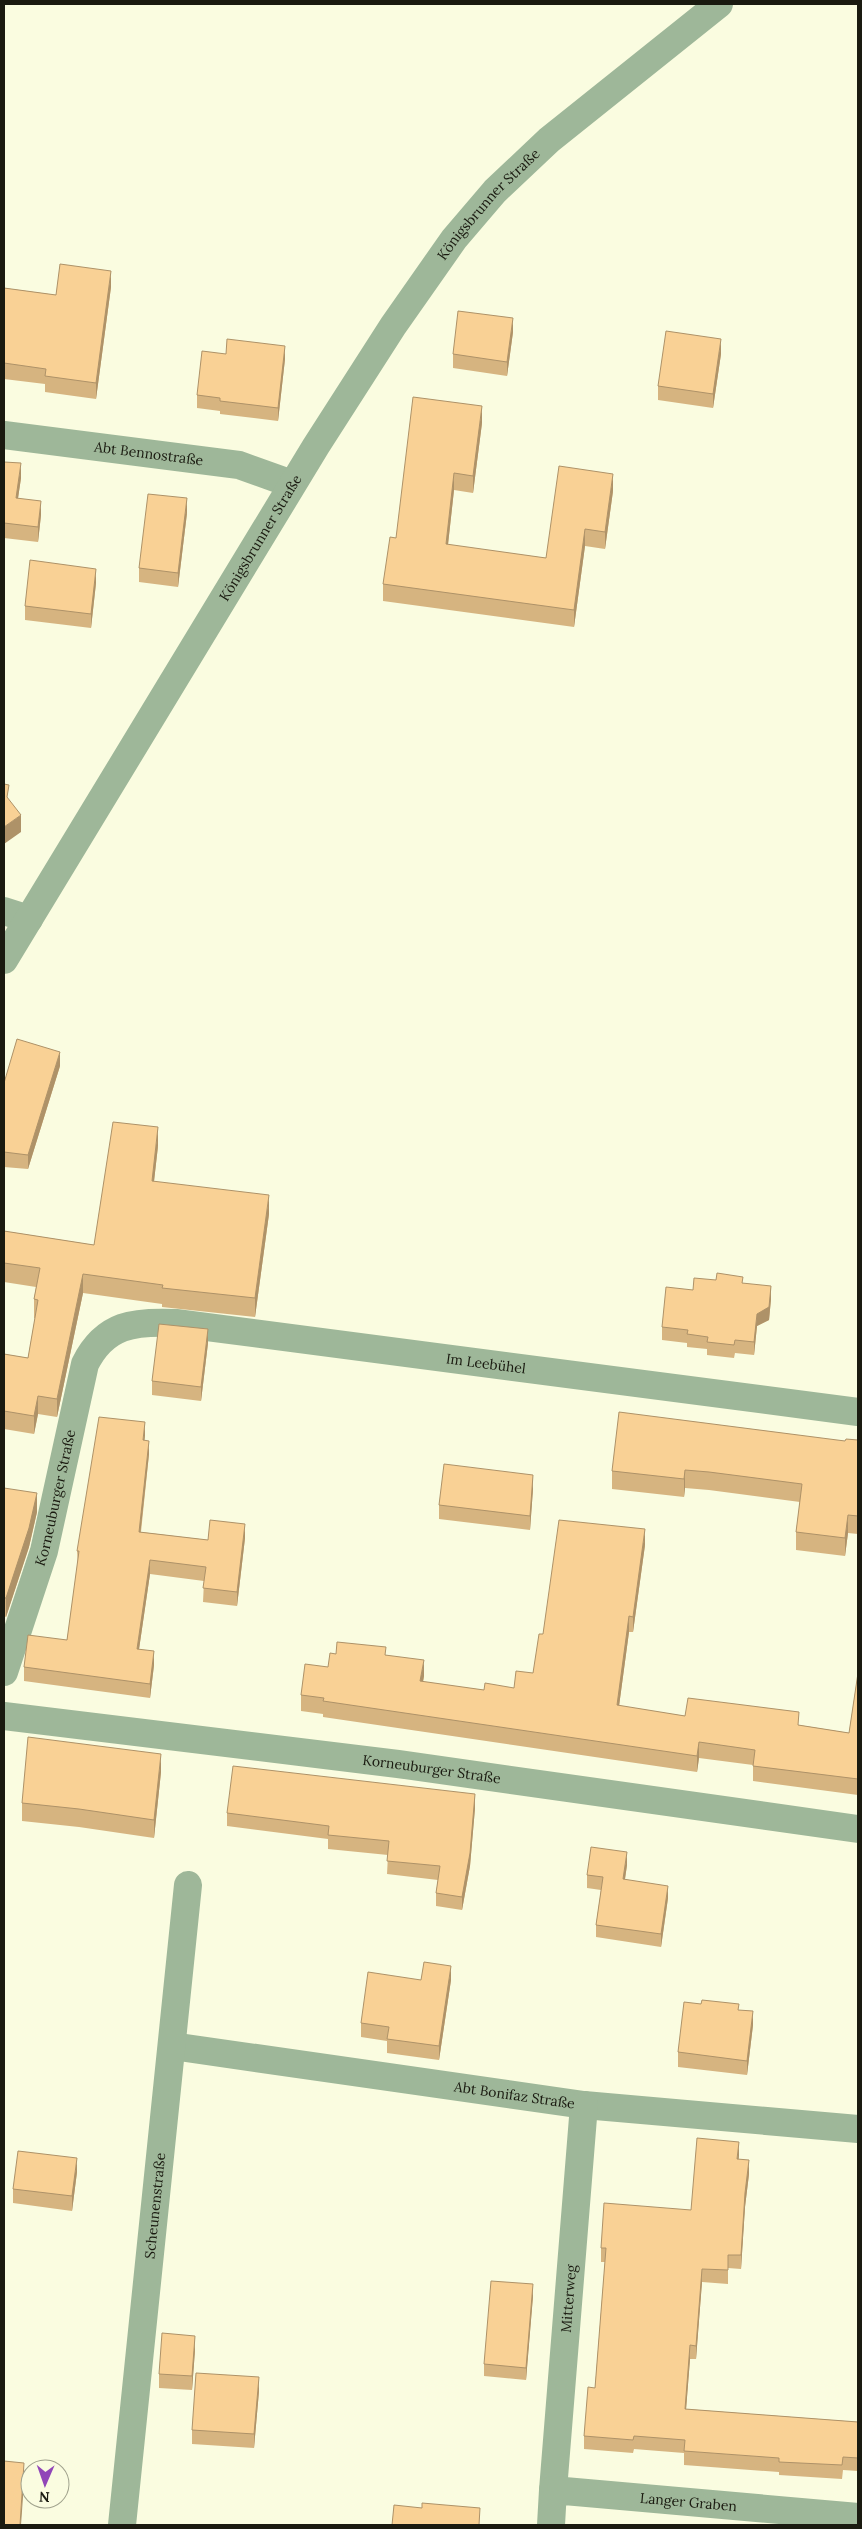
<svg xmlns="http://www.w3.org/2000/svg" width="862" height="2529" viewBox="0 0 862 2529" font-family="Lora,serif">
  <rect width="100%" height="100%" fill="#fafce0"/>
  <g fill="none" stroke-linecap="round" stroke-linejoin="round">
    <g stroke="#9eb799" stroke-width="28">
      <path id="s1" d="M 4,435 L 239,465 L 292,484"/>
      <path d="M 4,911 L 29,919"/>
      <path id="s2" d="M 4,960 L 316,446 L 393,326 L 454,239 L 495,191 L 549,140 L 719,4"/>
      <path id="s3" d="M 4,1672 L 44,1551 L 85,1364 C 105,1324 134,1321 176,1323 L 858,1412"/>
      <path id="s4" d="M 4,1716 L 398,1764 L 858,1829"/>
      <path id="s5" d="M 172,2046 L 584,2105 L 858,2129"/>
      <path id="s6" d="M 553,2490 L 584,2105"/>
      <path id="s7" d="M 122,2525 L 188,1885"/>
      <path id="s8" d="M 551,2525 L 553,2490 L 858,2517"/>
    </g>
  </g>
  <path fill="#d6b480" d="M 111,287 L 96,399 L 45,392 L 45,384 L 4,379 L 4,288 L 56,295 Z
    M 513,332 L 507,376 L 453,368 L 453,354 Z
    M 721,354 L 713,408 L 658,400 L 658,386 Z
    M 285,359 L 278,421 L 220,414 L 220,411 L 197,408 L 197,395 Z
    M 482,423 L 473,493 L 454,490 L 448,545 L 546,558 L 613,491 L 605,549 L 585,546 L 574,627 L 383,601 L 383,584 L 396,538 Z
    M 4,462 L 21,478 L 18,498 L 41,515 L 38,542 L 4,538 Z
    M 187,513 L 178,587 L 139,582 L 139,568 Z
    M 96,583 L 91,628 L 25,620 L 25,606 Z
    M 60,1066 L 28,1169 L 4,1167 L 4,1083 Z
    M 158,1146 L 154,1181 L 269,1214 L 255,1317 L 162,1307 L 162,1304 L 83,1293 L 57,1417 L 38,1414 L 34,1434 L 4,1429 L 4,1354 L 28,1358 L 35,1318 L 34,1318 L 34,1299 L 36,1287 L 4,1282 L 4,1231 L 94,1245 Z
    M 743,1283 L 771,1299 L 769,1320 L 757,1326 L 754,1355 L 735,1353 L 734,1358 L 707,1355 L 707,1349 L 687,1347 L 687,1343 L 662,1340 L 662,1327 L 693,1290 Z
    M 208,1343 L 201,1401 L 152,1395 L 152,1381 Z
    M 145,1436 L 144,1440 L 149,1454 L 141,1532 L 208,1540 L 245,1538 L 237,1606 L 203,1602 L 204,1581 L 150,1574 L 139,1649 L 154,1665 L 150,1698 L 24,1681 L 24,1667 L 67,1640 L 78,1565 L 77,1551 Z
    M 858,1440 L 858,1534 L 848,1533 L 845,1556 L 796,1550 L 796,1532 L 800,1502 L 709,1490 L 685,1488 L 684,1497 L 612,1489 L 612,1471 L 845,1441 Z
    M 4,1488 L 37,1512 L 29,1547 L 6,1617 L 4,1616 Z
    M 533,1489 L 530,1530 L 439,1519 L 439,1505 Z
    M 645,1545 L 633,1632 L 629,1632 L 619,1706 L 685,1716 L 799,1725 L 849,1733 L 858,1673 L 858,1795 L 753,1781 L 753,1765 L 699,1758 L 697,1772 L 323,1717 L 323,1714 L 301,1711 L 301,1695 L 328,1667 L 336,1654 L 386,1655 L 424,1676 L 423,1682 L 484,1690 L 514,1688 L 533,1673 L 543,1634 Z
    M 161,1772 L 154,1838 L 79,1827 L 22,1821 L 22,1803 Z
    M 475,1808 L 470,1866 L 462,1910 L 436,1906 L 436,1893 L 438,1880 L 387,1874 L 388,1855 L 328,1849 L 328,1839 L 227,1826 L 227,1813 Z
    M 627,1865 L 625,1879 L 668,1898 L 661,1947 L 596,1937 L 596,1925 L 601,1890 L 587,1888 L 587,1875 Z
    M 421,1980 L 451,1980 L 439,2060 L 387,2053 L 387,2041 L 361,2037 L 361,2023 Z
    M 739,2010 L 753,2025 L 747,2075 L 678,2067 L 678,2052 Z
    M 739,2156 L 738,2160 L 749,2174 L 745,2207 L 741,2269 L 728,2268 L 728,2284 L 702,2282 L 696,2359 L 690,2359 L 686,2409 L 858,2422 L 858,2471 L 843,2470 L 842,2479 L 779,2475 L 779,2472 L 684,2465 L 684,2453 L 634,2449 L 633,2453 L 584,2449 L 584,2436 L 595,2388 L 605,2262 L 601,2262 L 601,2248 L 691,2210 Z
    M 77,2172 L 72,2211 L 13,2203 L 13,2189 Z
    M 533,2296 L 526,2380 L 484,2376 L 484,2364 Z
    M 195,2350 L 192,2390 L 159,2388 L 159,2374 Z
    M 259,2391 L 254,2448 L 192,2444 L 192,2430 Z"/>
  <path fill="#ae9268" d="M 111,271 L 111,287 L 96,399 L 96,383 Z
    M 513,318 L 513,332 L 507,376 L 507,362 Z
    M 721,339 L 721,354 L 713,408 L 713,394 Z
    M 285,346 L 285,359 L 278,421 L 278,408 Z
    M 482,406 L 482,423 L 473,493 L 473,476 Z
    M 21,463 L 21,478 L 16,512 L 16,498 Z
    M 454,473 L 454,490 L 446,562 L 446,544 Z
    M 613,474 L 613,491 L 605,549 L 605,532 Z
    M 187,498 L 187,513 L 178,587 L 178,573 Z
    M 41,501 L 41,515 L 38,542 L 38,527 Z
    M 585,529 L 585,546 L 574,627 L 574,610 Z
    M 96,569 L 96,583 L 91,628 L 91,614 Z
    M 21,815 L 21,832 L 4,844 L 4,827 Z
    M 60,1052 L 60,1066 L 28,1169 L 28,1155 Z
    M 158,1127 L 158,1146 L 152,1199 L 152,1181 Z
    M 269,1195 L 269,1214 L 255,1317 L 255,1298 Z
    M 83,1274 L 83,1293 L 57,1417 L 57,1399 Z
    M 771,1286 L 771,1299 L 769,1320 L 757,1326 L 754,1355 L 754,1342 L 757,1314 Z
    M 208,1329 L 208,1343 L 201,1401 L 201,1387 Z
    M 38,1396 L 38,1414 L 34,1434 L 34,1416 Z
    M 145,1422 L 145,1436 L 143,1454 L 143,1440 Z
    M 149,1441 L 149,1454 L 139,1545 L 139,1532 Z
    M 685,1470 L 685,1488 L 684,1497 L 684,1479 Z
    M 533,1475 L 533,1489 L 530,1530 L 530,1516 Z
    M 37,1493 L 37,1512 L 29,1547 L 6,1617 L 6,1598 Z
    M 848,1515 L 848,1533 L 845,1556 L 845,1538 Z
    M 245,1524 L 245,1538 L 237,1606 L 237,1592 Z
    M 645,1529 L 645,1545 L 633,1632 L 633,1617 Z
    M 150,1560 L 150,1574 L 137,1663 L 137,1649 Z
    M 629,1616 L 629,1632 L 617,1721 L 617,1705 Z
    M 154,1651 L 154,1665 L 150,1698 L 150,1684 Z
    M 424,1660 L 424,1676 L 420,1697 L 420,1681 Z
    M 699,1742 L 699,1758 L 697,1772 L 697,1756 Z
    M 161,1754 L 161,1772 L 154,1838 L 154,1820 Z
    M 475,1794 L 475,1808 L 470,1866 L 462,1910 L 462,1897 Z
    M 627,1852 L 627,1865 L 623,1892 L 623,1879 Z
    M 668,1886 L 668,1898 L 661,1947 L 661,1934 Z
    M 451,1966 L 451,1980 L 439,2060 L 439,2046 Z
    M 753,2011 L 753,2025 L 747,2075 L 747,2061 Z
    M 739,2142 L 739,2156 L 737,2173 L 737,2159 Z
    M 77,2158 L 77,2172 L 72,2211 L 72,2196 Z
    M 749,2160 L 749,2174 L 745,2207 L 741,2269 L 741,2255 L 745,2193 Z
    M 702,2269 L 702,2282 L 696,2359 L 696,2346 Z
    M 533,2284 L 533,2296 L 526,2380 L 526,2368 Z
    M 195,2336 L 195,2350 L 192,2390 L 192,2376 Z
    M 690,2345 L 690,2359 L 685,2423 L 685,2409 Z
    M 259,2377 L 259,2391 L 254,2448 L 254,2434 Z
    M 24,2463 L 24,2483 L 21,2525 L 20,2525 Z"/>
  <path fill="#f9d195" stroke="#ae9268" d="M 60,264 L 111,271 L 96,383 L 45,376 L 46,369 L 4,363 L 4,288 L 56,295 Z
    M 458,311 L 513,318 L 507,362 L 453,354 Z
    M 666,331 L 721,339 L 713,394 L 658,386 Z
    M 227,339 L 285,346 L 278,408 L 220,401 L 220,398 L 197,395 L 202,351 L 226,354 Z
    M 413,397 L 482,406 L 473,476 L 454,473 L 446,544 L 546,558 L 559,466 L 613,474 L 605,532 L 585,529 L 574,610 L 383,584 L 390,537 L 396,538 Z
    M 4,462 L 21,463 L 16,498 L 41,501 L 38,527 L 4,523 Z
    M 148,494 L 187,498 L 178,573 L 139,568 Z
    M 30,560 L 96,569 L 91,614 L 25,606 Z
    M 4,784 L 9,785 L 7,797 L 21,815 L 4,827 Z
    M 17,1039 L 60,1052 L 28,1155 L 4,1152 L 4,1083 Z
    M 113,1122 L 158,1127 L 152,1181 L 269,1195 L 255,1298 L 162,1288 L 163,1285 L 83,1274 L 57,1399 L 38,1396 L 34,1416 L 4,1411 L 4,1354 L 28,1358 L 38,1300 L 34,1299 L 40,1268 L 4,1263 L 4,1231 L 94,1245 Z
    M 717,1273 L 743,1277 L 742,1283 L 771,1286 L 769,1307 L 757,1314 L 754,1342 L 735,1340 L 734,1345 L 707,1342 L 708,1337 L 687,1334 L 688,1330 L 662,1327 L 666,1287 L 693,1290 L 694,1278 L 716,1280 Z
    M 159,1324 L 208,1329 L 201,1387 L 152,1381 Z
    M 619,1412 L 845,1441 L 846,1439 L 858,1440 L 858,1516 L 848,1515 L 845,1538 L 796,1532 L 802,1484 L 709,1472 L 685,1470 L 684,1479 L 612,1471 Z
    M 99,1417 L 145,1422 L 143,1440 L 149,1441 L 139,1532 L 208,1540 L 210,1520 L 245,1524 L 237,1592 L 203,1588 L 206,1567 L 150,1560 L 137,1649 L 154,1651 L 150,1684 L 24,1667 L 28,1635 L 67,1640 L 79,1551 L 77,1551 Z
    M 444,1464 L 533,1475 L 530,1516 L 439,1505 Z
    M 4,1488 L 37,1493 L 29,1528 L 6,1598 L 4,1598 Z
    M 559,1520 L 645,1529 L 633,1617 L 629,1616 L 617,1705 L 685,1716 L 688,1698 L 799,1712 L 798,1725 L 849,1733 L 858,1673 L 858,1779 L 753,1766 L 755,1750 L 699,1742 L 697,1756 L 323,1701 L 324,1698 L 301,1695 L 305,1664 L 328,1667 L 330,1653 L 336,1654 L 337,1642 L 386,1647 L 385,1655 L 424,1660 L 420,1681 L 484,1690 L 485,1683 L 514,1688 L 516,1671 L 533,1673 L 539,1634 L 543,1634 Z
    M 28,1737 L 161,1754 L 154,1820 L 79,1809 L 22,1803 Z
    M 233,1766 L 475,1794 L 470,1853 L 462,1897 L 436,1893 L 440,1866 L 387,1861 L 389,1841 L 328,1835 L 329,1826 L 227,1813 Z
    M 591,1847 L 627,1852 L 623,1879 L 668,1886 L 661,1934 L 596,1925 L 603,1877 L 587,1875 Z
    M 424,1962 L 451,1966 L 439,2046 L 387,2039 L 389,2027 L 361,2023 L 368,1972 L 421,1980 Z
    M 702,2000 L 739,2004 L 738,2010 L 753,2011 L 747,2061 L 678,2052 L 684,2002 L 701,2004 Z
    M 697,2138 L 739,2142 L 737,2159 L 749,2160 L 745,2193 L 741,2255 L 728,2255 L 728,2270 L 702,2269 L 696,2346 L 690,2345 L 685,2409 L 858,2422 L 858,2458 L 843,2457 L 842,2465 L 779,2462 L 779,2458 L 684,2451 L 685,2440 L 634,2436 L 633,2440 L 584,2436 L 588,2387 L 595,2388 L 606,2248 L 601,2248 L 604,2203 L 691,2210 Z
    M 18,2151 L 77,2158 L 72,2196 L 13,2189 Z
    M 491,2281 L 533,2284 L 526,2368 L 484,2364 Z
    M 162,2333 L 195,2336 L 192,2376 L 159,2374 Z
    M 196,2373 L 259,2377 L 254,2434 L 192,2430 Z
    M 4,2461 L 24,2463 L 20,2525 L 4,2525 Z
    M 422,2503 L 480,2508 L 479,2525 L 392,2525 L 394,2505 L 422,2508 Z"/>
  <g text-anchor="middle" stroke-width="4" stroke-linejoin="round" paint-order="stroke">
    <g font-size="14" fill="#1a1a10" stroke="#fafce0">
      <text dy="5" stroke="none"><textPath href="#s2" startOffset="899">Königsbrunner Straße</textPath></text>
      <text dy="5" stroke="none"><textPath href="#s1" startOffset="146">Abt Bennostraße</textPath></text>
      <text dy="5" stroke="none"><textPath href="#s2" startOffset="494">Königsbrunner Straße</textPath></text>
      <text dy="5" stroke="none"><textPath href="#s3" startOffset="739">Im Leebühel</textPath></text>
      <text dy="5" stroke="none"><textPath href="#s3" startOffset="182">Korneuburger Straße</textPath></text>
      <text dy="5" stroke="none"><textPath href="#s4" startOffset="431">Korneuburger Straße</textPath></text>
      <text dy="5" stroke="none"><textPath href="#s5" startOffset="346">Abt Bonifaz Straße</textPath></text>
      <text dy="5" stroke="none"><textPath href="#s7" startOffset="321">Scheunenstraße</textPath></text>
      <text dy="5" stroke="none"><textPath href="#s6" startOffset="192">Mitterweg</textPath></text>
      <text dy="5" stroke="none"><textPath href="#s8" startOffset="171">Langer Graben</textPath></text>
    </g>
  </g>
  <rect width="862" height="2529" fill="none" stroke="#1a1a10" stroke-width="10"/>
  <g transform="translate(45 2484) rotate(182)"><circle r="24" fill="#fafce0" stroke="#a0a28d"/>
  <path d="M0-4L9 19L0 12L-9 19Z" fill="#9146b8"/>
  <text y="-8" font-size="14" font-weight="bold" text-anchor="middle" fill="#1a1a10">N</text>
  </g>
</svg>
